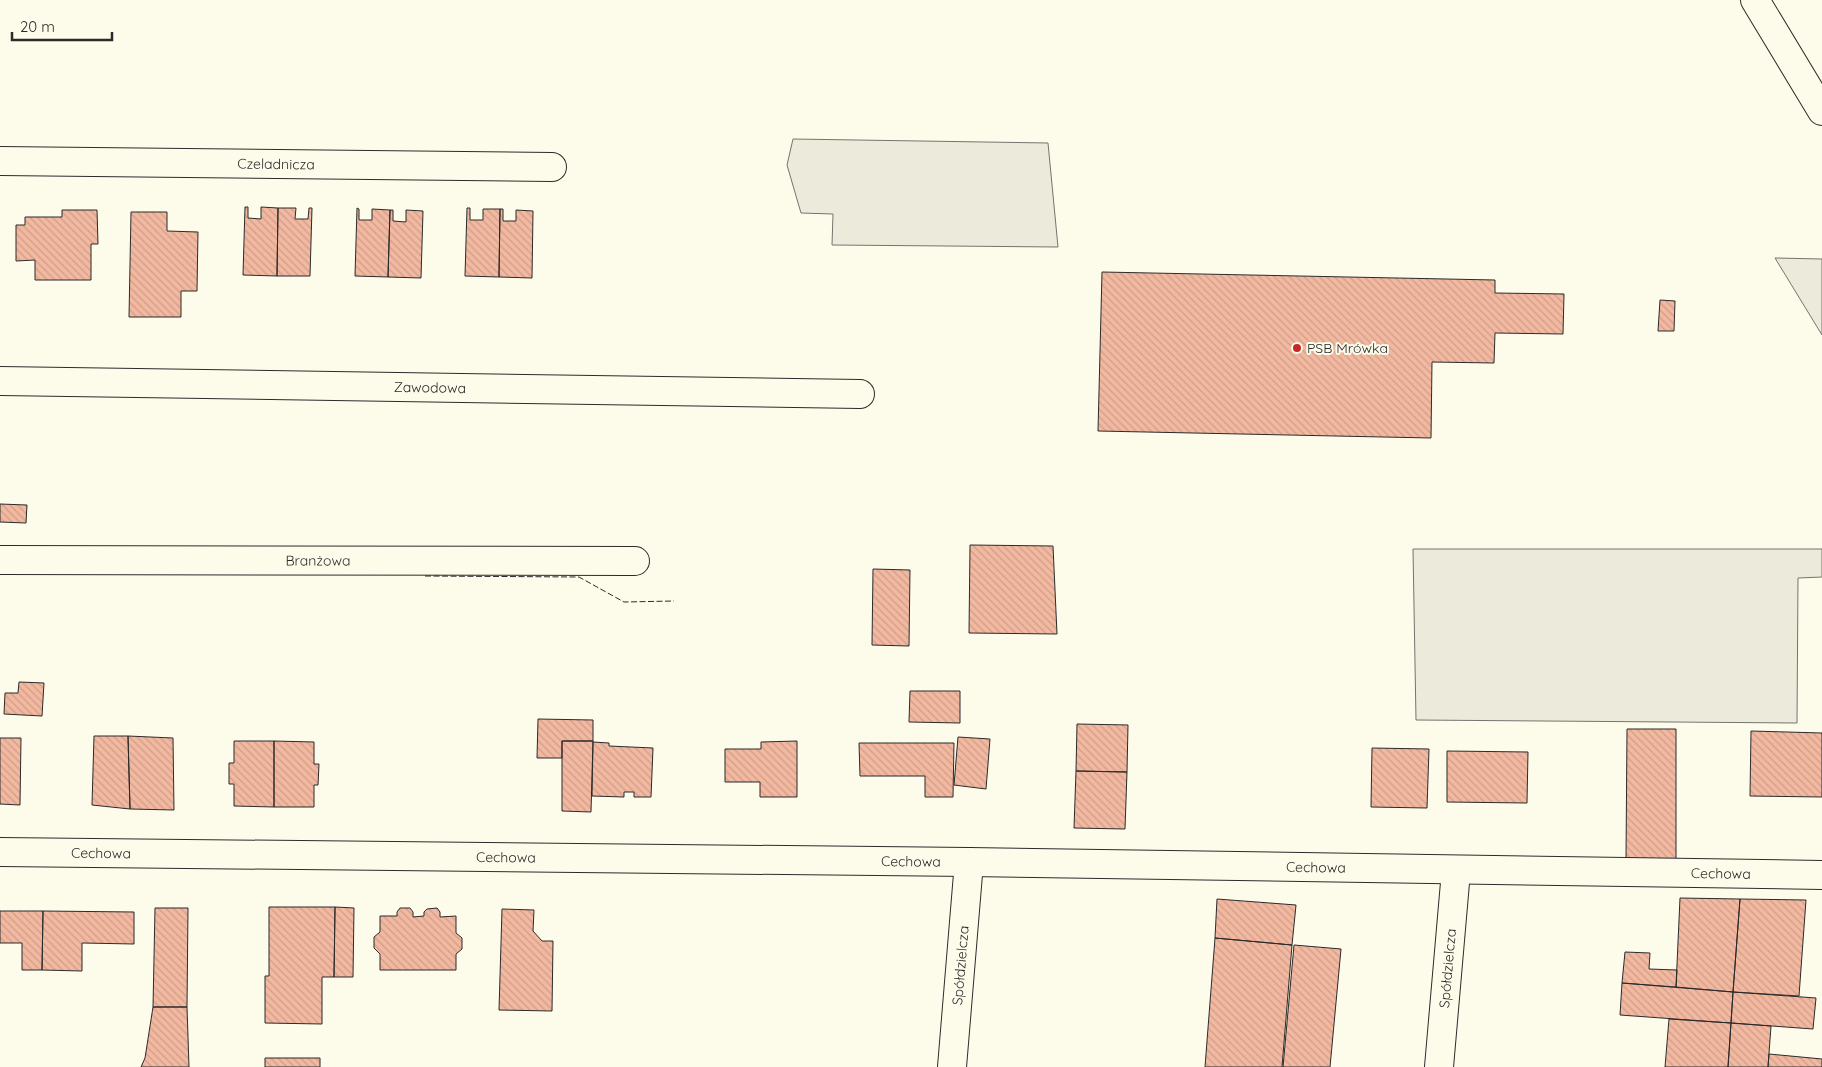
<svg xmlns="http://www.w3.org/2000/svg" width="1822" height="1067" viewBox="0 0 1822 1067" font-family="Quicksand,sans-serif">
  <defs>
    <pattern id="building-back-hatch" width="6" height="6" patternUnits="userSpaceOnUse" patternTransform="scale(1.25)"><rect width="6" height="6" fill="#f2b8a0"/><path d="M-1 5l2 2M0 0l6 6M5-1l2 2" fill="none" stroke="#d09e8a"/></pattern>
  </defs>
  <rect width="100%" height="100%" fill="#fdfbea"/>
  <path fill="#ecebdb" stroke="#74746e" d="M 793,139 L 1048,143 L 1058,247 L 832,245 L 833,214 L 801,213 L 787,165 Z
    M 1775,258 L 1822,259 L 1822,335 Z
    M 1413,549 L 1822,549 L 1822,577 L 1798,578 L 1797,723 L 1416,720 Z"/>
  <path fill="url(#building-back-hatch)" stroke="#2b2b2b" d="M 245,207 L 248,207 L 248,218 L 261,219 L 261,207 L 278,208 L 277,276 L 243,275 Z
    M 278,208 L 296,208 L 295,219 L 308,219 L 309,208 L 312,208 L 310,276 L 277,276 Z
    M 357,208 L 359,209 L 359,220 L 372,220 L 372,209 L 390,210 L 388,277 L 355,276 Z
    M 467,208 L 470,208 L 470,220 L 483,220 L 483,209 L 500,209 L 499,277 L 465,276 Z
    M 500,209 L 503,209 L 503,221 L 516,221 L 516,210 L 533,211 L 532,278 L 499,277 Z
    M 62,210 L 97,210 L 98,244 L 91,244 L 91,280 L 35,280 L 35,260 L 16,261 L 16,225 L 25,225 L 25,217 L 62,217 Z
    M 390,210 L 393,210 L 393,221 L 406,222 L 406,210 L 423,211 L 421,278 L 388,277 Z
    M 131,212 L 167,212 L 167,231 L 198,232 L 197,291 L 181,291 L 181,317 L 129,317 Z
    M 1102,272 L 1495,280 L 1495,293 L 1564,294 L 1563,334 L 1495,333 L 1494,363 L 1432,362 L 1431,438 L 1098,431 Z
    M 1660,300 L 1675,301 L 1674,331 L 1658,331 Z
    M 0,504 L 27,505 L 26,523 L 0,522 Z
    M 970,545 L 1053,546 L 1057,634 L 969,633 Z
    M 873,569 L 910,570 L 909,646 L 872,645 Z
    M 19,682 L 44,683 L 42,716 L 4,714 L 5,693 L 18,693 Z
    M 910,691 L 960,691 L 960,723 L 909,722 Z
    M 538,719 L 593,720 L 593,741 L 562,741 L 562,758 L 537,758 Z
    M 1077,724 L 1128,725 L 1127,772 L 1076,771 Z
    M 1627,729 L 1676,729 L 1676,860 L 1626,859 Z
    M 1751,731 L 1822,733 L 1822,797 L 1750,796 Z
    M 94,736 L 128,736 L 130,809 L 92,805 Z
    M 128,736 L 173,738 L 174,810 L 130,809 Z
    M 958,737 L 990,739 L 986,789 L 954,785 Z
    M 0,738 L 21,738 L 20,805 L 0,804 Z
    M 234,741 L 274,741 L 274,807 L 234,806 L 234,784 L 229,784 L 229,763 L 234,763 Z
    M 274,741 L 314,742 L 314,764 L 319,764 L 318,785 L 314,785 L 314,807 L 274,807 Z
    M 562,741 L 593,741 L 591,812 L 562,811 Z
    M 797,741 L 797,797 L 760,797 L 760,782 L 725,782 L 725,749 L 761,749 L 761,742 Z
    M 593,742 L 609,743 L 609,746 L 653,748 L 651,797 L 634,797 L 634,792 L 624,792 L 624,797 L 592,796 Z
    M 859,743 L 954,743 L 953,797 L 925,797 L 925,776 L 860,776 Z
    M 1372,748 L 1429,749 L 1427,808 L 1371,807 Z
    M 1447,751 L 1528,752 L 1527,803 L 1447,802 Z
    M 1076,771 L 1127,772 L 1125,829 L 1074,828 Z
    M 1680,898 L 1740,899 L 1733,992 L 1676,987 Z
    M 1217,899 L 1296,905 L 1292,945 L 1215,938 Z
    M 1740,899 L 1806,900 L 1799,996 L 1733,992 Z
    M 269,907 L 335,907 L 334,977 L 322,977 L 322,1024 L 265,1023 L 265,976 L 269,976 Z
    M 335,907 L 354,908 L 353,977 L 334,977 Z
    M 155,908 L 188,908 L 187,1007 L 153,1007 Z
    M 400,908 L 410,908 L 413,912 L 413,917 L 424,916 L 424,912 L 427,909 L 437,908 L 440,912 L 440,917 L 456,916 L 456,933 L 462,938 L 462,949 L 456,954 L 456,970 L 380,970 L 380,954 L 374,948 L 374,937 L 380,932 L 380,916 L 397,916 L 397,912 Z
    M 502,909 L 534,910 L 533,931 L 542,941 L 553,941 L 552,1011 L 499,1010 Z
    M 0,911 L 43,911 L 42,970 L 22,970 L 22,943 L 0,943 Z
    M 43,911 L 134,912 L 134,944 L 82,943 L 82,971 L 42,970 Z
    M 1215,938 L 1292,945 L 1282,1067 L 1205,1067 Z
    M 1294,945 L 1341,949 L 1330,1067 L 1283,1067 Z
    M 1625,952 L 1650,953 L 1649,969 L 1677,970 L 1676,987 L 1622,983 Z
    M 1622,983 L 1733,992 L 1731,1023 L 1620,1015 Z
    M 1733,992 L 1816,998 L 1813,1029 L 1731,1023 Z
    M 153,1007 L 187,1007 L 189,1067 L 141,1067 L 145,1058 Z
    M 1669,1019 L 1731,1023 L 1728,1067 L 1665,1067 Z
    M 1731,1023 L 1771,1026 L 1768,1067 L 1728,1067 Z
    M 1769,1054 L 1822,1059 L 1822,1067 L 1768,1067 Z
    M 265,1058 L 320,1058 L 320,1067 L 265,1067 Z"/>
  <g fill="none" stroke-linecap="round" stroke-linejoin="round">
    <defs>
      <g id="minor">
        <path id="s1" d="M 0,161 L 552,167"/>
        <path id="s2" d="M 0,381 L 860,394"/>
        <path id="s3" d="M 0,560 L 635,561"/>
        <path id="s4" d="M 0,852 L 969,862 L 1822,875"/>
        <path id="s5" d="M 952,1067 L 969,862"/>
        <path id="s6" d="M 1439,1067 L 1456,871"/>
      </g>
      <path id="major" d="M 1755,0 L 1822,111"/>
    </defs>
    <use href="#minor" stroke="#2b2b2b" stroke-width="30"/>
    <use href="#major" stroke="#2b2b2b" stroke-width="30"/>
    <use href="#minor" stroke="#fdfbea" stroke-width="28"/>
    <use href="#major" stroke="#fdfbea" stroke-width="28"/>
    <path stroke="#2b2b2b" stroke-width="1" stroke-dasharray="6 2.5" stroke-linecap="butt" d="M 425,576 L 579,577 L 624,602 L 674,601"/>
  </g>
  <circle fill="#c62828" stroke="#fdfbea" stroke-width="2" cx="1297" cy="348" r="5"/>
  <g text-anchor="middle" stroke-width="4" stroke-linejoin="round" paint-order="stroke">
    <g font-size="14" fill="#2b2b2b" stroke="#fdfbea">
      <text dy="5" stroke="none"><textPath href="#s1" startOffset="276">Czeladnicza</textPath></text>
      <text dy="5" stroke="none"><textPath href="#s2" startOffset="430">Zawodowa</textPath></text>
      <text dy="5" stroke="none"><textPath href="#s3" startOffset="318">Branżowa</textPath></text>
      <text dy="5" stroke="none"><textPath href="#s4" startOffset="101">Cechowa</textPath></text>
      <text dy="5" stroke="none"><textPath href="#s4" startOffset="506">Cechowa</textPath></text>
      <text dy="5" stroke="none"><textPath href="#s4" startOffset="911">Cechowa</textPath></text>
      <text dy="5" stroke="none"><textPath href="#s4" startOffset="1316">Cechowa</textPath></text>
      <text dy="5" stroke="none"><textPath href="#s4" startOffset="1721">Cechowa</textPath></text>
      <text dy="5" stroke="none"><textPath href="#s5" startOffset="102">Spółdzielcza</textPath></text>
      <text dy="5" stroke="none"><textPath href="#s6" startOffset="99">Spółdzielcza</textPath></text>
    </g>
    <g font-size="14" fill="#2b2b2b" stroke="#fdfbea" text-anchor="start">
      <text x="1307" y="353">PSB Mrówka</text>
    </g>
  </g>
  <path d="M12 32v8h100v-8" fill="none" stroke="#2b2b2b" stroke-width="2.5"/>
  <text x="20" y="32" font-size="15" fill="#2b2b2b" stroke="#fdfbea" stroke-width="4" paint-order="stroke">20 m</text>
</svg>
